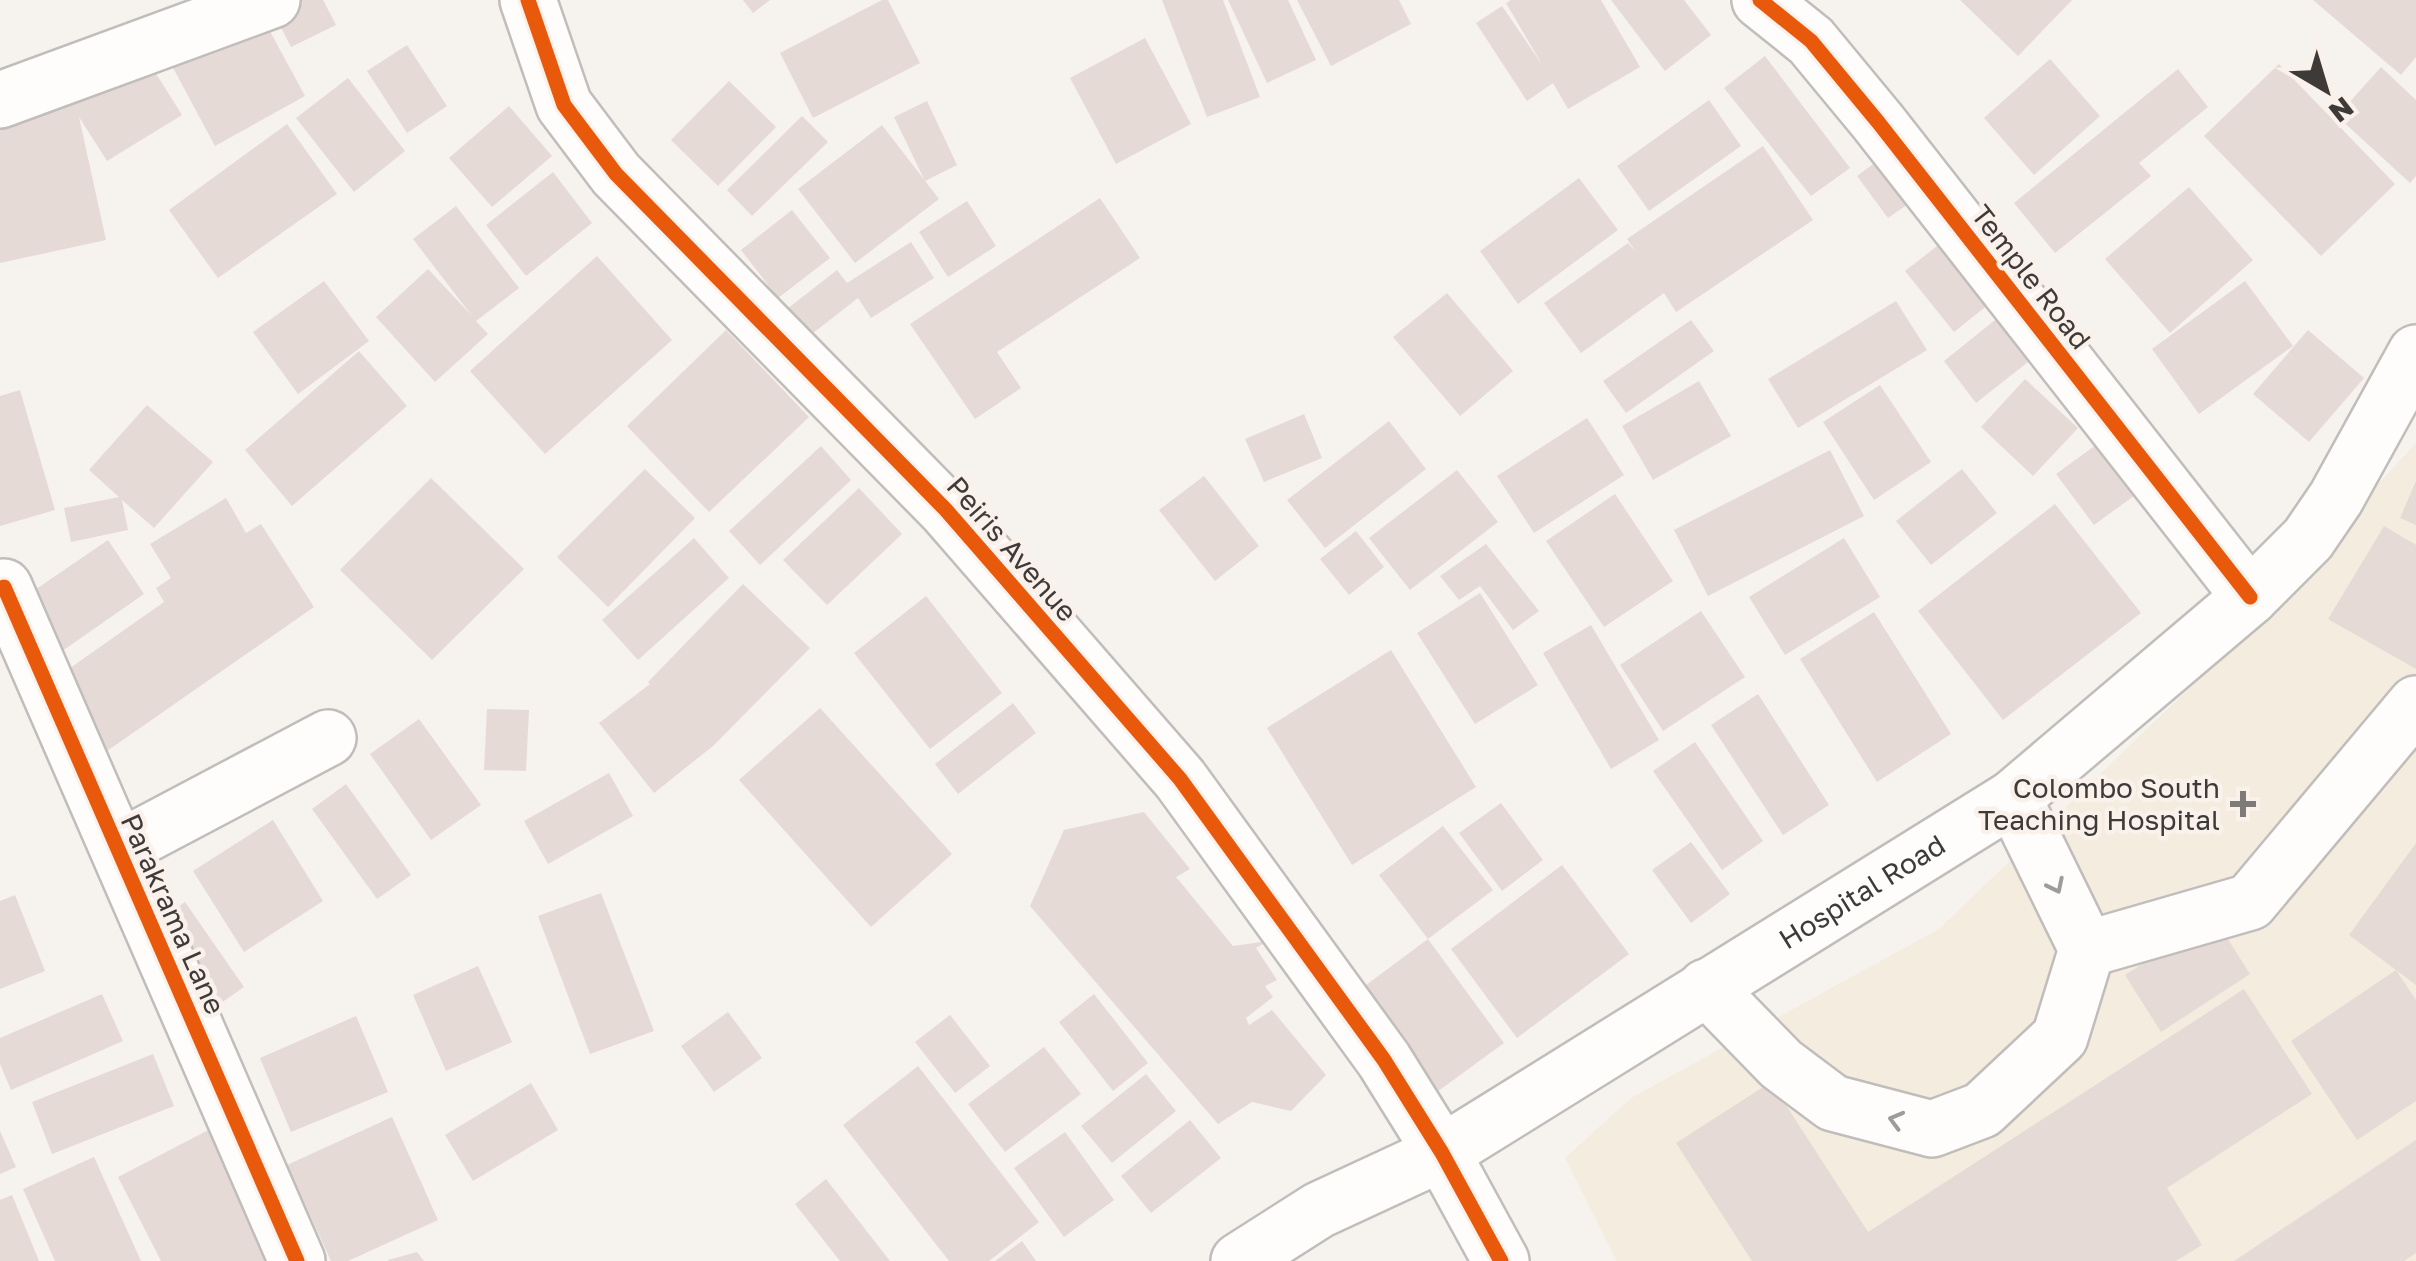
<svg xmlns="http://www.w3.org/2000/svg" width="2416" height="1261" viewBox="0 0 2416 1261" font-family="'Golos Text',sans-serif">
  <rect width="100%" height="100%" fill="#f6f2ee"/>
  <path fill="#f4ecdf" d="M 2416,443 L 2416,1261 L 1617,1261 L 1565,1158 L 1631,1098 L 1939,929 L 2200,678 Z"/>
  <path fill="#e6dad6" d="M 253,0 L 305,96 L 215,146 L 150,25 Z
    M 267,0 L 323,0 L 336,25 L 291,47 Z
    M 743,0 L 770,0 L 753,13 Z
    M 882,0 L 888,0 L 920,63 L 813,118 L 780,53 Z
    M 1162,0 L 1223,0 L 1260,97 L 1207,117 Z
    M 1228,0 L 1288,0 L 1316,60 L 1267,83 Z
    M 1297,0 L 1399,0 L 1411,24 L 1331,66 Z
    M 1511,0 L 1601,0 L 1640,67 L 1568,109 L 1553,83 L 1527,101 L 1476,23 L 1502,6 L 1543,66 L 1506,3 Z
    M 1611,0 L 1684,0 L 1711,35 L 1665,71 Z
    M 1960,0 L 2072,0 L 2018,56 Z
    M 2313,0 L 2416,0 L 2416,57 L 2401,75 Z
    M 1145,38 L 1191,124 L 1116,164 L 1070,78 Z
    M 407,45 L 447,106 L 407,133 L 367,71 Z
    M 145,56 L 182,115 L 107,161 L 79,117 L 106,240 L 0,263 L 0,121 L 72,105 L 69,102 Z
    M 1765,56 L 1850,168 L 1811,196 L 1724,88 Z
    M 2050,59 L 2100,116 L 2034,175 L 1984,118 Z
    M 2279,64 L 2395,184 L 2321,256 L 2204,136 Z
    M 2381,67 L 2416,100 L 2416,176 L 2410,183 L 2337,116 Z
    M 2178,69 L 2208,107 L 2139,163 L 2151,176 L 2055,253 L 2014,203 Z
    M 348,78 L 405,151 L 354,192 L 296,118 Z
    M 729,81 L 776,127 L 718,186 L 671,140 Z
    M 1709,100 L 1741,146 L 1649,211 L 1617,166 Z
    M 927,101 L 957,165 L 925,181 L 894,117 Z
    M 509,106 L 552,156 L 492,207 L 449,158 Z
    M 802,116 L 828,142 L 752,216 L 727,190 Z
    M 287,124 L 337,194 L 218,278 L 169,210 Z
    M 882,125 L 939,199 L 855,263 L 798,189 Z
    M 1903,142 L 1934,186 L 1888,218 L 1857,176 Z
    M 1763,146 L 1813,220 L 1676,312 L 1664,293 L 1581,353 L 1544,303 L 1628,243 L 1636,252 L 1627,239 Z
    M 553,172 L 592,223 L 526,276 L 486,225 Z
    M 1579,178 L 1618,230 L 1518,304 L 1480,251 Z
    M 2189,187 L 2253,260 L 2170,333 L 2105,259 Z
    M 1100,198 L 1140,258 L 997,352 L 1021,388 L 975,419 L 910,324 Z
    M 967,201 L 996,246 L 948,277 L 919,232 Z
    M 456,206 L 519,288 L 476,321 L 488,334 L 435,382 L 376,317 L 428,269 L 472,316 L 413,239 Z
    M 792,210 L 830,258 L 778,298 L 741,250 Z
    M 1955,232 L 1999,296 L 1954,332 L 1905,271 Z
    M 911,242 L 934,278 L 871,318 L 858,298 L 808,337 L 787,309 L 837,270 L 847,283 Z
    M 597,256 L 672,340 L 545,454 L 470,371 Z
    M 324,281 L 369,341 L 298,394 L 253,332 Z
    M 2245,281 L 2293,346 L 2199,414 L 2152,349 Z
    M 1447,293 L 1513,371 L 1460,416 L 1393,337 Z
    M 1896,301 L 1927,350 L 1798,428 L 1768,379 Z
    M 2005,312 L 2038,354 L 1976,403 L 1944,361 Z
    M 1691,320 L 1714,351 L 1626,413 L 1603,381 Z
    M 726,330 L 809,417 L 709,512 L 627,426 Z
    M 2308,330 L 2364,378 L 2309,442 L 2253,394 Z
    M 359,351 L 407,406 L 292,506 L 245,450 Z
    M 2025,379 L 2078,428 L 2033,476 L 1981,427 Z
    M 1699,381 L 1731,436 L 1653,480 L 1622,426 Z
    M 1880,385 L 1931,462 L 1874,500 L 1823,422 Z
    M 20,390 L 55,510 L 0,526 L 0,396 Z
    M 147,405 L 213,462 L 154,528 L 122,500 L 128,530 L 71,542 L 64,508 L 119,497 L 89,470 Z
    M 1304,414 L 1322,458 L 1264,482 L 1245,439 Z
    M 1587,418 L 1624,475 L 1534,533 L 1497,476 Z
    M 1389,421 L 1426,469 L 1325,548 L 1287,500 Z
    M 2111,434 L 2149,485 L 2094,525 L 2056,474 Z
    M 821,446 L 851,480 L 760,565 L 729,531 Z
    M 1830,450 L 1864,516 L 1708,596 L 1674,530 Z
    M 645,469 L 695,518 L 608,607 L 557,557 Z
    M 1962,469 L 1997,513 L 1931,565 L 1896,521 Z
    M 1457,470 L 1498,522 L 1410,590 L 1369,538 Z
    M 1204,476 L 1259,546 L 1215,581 L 1159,510 Z
    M 431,478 L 524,569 L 432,660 L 340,570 Z
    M 2416,481 L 2416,525 L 2400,518 Z
    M 859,488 L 902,534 L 827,605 L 783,560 Z
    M 1615,494 L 1673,581 L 1604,627 L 1546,541 Z
    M 226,498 L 246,533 L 261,524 L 314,607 L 84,767 L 33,694 L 164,602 L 156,588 L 171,578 L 150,544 Z
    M 2055,504 L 2141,613 L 2003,720 L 1918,611 Z
    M 2384,526 L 2416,545 L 2416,669 L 2328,619 Z
    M 1356,531 L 1384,567 L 1349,595 L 1320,559 Z
    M 694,538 L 729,578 L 638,660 L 602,620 Z
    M 1844,538 L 1880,597 L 1785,655 L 1749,597 Z
    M 108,540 L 144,594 L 45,663 L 7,609 Z
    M 1486,544 L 1539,611 L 1513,630 L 1480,586 L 1459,600 L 1440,576 Z
    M 743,584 L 810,648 L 713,746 L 654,793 L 599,723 L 650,684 L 648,682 Z
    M 1480,593 L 1538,685 L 1475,724 L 1417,633 Z
    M 926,596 L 1002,693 L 930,749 L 854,653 Z
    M 1701,611 L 1745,677 L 1663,731 L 1620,665 Z
    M 1874,612 L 1951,734 L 1877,782 L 1800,659 Z
    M 1591,625 L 1659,740 L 1611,769 L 1543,653 Z
    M 1391,650 L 1476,787 L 1352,865 L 1267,728 Z
    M 1758,694 L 1829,805 L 1783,835 L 1711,725 Z
    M 1013,703 L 1036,733 L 958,794 L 935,764 Z
    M 820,708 L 952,854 L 871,927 L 739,780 Z
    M 487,709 L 529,710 L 526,771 L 484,770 Z
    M 419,719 L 481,805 L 431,840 L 370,754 Z
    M 1695,742 L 1763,841 L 1722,870 L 1653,771 Z
    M 609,773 L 633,816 L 548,864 L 524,821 Z
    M 346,784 L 411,875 L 377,899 L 312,809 Z
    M 1501,803 L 1543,860 L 1502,891 L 1459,833 Z
    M 1144,812 L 1190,869 L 1176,877 L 1233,946 L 1268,941 L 1256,948 L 1277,980 L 1265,986 L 1273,997 L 1246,1018 L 1249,1025 L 1272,1010 L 1326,1075 L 1291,1111 L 1252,1102 L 1218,1124 L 1030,906 L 1064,830 Z
    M 273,820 L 323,901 L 244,952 L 193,871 Z
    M 1443,826 L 1493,890 L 1428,939 L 1504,1043 L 1430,1097 L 1354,994 L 1428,939 L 1379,875 Z
    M 1691,842 L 1730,894 L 1691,923 L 1652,870 Z
    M 2416,843 L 2416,985 L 2396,970 L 2416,1000 L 2416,1101 L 2357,1140 L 2291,1041 L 2396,970 L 2349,935 Z
    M 1562,865 L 1629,954 L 1517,1038 L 1451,949 Z
    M 601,893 L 654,1031 L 590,1054 L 538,916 Z
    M 15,895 L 45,971 L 0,989 L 0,901 Z
    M 185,902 L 244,987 L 211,1010 L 152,925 Z
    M 2214,917 L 2250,974 L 2161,1032 L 2125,975 Z
    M 478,966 L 512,1042 L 446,1071 L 413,995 Z
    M 2244,989 L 2312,1094 L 2167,1188 L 2202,1245 L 2176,1261 L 1752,1261 L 1676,1143 L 1771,1082 L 1868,1232 Z
    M 102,994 L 123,1041 L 11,1090 L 0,1064 L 0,1038 Z
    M 1094,994 L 1148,1063 L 1113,1091 L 1059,1022 Z
    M 728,1012 L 762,1058 L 714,1092 L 681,1046 Z
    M 950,1015 L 990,1066 L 955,1093 L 915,1042 Z
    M 356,1016 L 388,1092 L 291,1132 L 260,1058 Z
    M 1044,1047 L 1081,1094 L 1005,1152 L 968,1104 Z
    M 153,1054 L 174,1106 L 52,1154 L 32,1102 Z
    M 918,1066 L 1039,1222 L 989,1261 L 949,1261 L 843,1125 Z
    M 1146,1074 L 1176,1111 L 1112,1163 L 1081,1126 Z
    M 531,1083 L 558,1130 L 473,1181 L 445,1135 Z
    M 392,1117 L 438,1220 L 348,1261 L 331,1261 L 287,1165 Z
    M 1190,1120 L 1221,1158 L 1151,1213 L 1121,1176 Z
    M 220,1124 L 291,1261 L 161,1261 L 118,1177 Z
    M 0,1131 L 16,1167 L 0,1174 Z
    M 1065,1132 L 1114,1200 L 1064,1237 L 1014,1168 Z
    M 2416,1140 L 2416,1253 L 2404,1261 L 2234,1261 Z
    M 94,1157 L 141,1261 L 55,1261 L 23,1189 Z
    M 826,1179 L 890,1261 L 840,1261 L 795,1204 Z
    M 12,1195 L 39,1261 L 0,1261 L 0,1200 Z
    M 1022,1241 L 1036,1261 L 995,1261 Z
    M 417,1252 L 424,1261 L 388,1261 L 388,1260 Z"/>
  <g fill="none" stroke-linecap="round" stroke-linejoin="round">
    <defs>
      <path id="minor" d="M 528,0 L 564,105 L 616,174 L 946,510 L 1180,779 L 1384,1060 L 1442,1153 L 1501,1261
        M 1760,0 L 1811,41 L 1878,122 L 2250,597
        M 0,100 L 272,0
        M 4,587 L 297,1261
        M 118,849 L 328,738
        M 2087,949 L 2250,902 L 2416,704
        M 1706,987 L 1781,1064 L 1833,1103 L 1932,1129 L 1982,1110 L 2060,1037 L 2087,949 L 2013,798"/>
      <g id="major">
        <path id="s1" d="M 1239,1261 L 1319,1210 L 1442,1153 L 2013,798 L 2250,597 L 2308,539 L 2336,498 L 2416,353"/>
      </g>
    </defs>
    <use href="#minor" stroke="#c0bdba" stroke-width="60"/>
    <use href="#major" stroke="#c0bdba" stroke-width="60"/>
    <use href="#minor" stroke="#fefdfc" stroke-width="55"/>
    <use href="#major" stroke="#fefdfc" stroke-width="55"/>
    <defs>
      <path id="cycleway" d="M 528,0 L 564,105 L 616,174 L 946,510 L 1180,779 L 1384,1060 L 1442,1153 L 1501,1261
        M 1760,0 L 1811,41 L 1878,122 L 2250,597
        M 4,587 L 297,1261"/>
    </defs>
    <use href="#cycleway" stroke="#faf1eb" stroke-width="21"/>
    <use href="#cycleway" stroke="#e8590c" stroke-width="15"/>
  </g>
  <defs><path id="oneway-chevron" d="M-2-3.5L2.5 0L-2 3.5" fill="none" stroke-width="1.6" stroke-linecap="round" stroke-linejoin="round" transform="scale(2.5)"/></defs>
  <g stroke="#9e9c9a">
    <use href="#oneway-chevron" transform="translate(2056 886) rotate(64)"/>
    <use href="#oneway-chevron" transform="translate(1896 1120) rotate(-165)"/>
  </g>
  <path fill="#7e7a78" stroke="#faf1eb" stroke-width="4" d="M2238 789h10v10h10v10h-10v10h-10v-10h-10v-10h10z"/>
  <g text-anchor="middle" stroke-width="9" stroke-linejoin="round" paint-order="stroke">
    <g font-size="28" fill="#3d3a38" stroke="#faf1eb">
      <text transform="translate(2031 277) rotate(52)" y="10">Temple Road</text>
      <text transform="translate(1012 549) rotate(49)" y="10">Peiris Avenue</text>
      <text dy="10" stroke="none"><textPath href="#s1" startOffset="725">Hospital Road</textPath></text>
      <text transform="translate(173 914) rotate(66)" y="10">Parakrama Lane</text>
    </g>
    <g font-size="28" fill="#3d3a38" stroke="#faf1eb" text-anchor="end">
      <text x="2220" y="798">Colombo South<tspan x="2220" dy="32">Teaching Hospital</tspan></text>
    </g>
  </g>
  <g transform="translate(2326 90) rotate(142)" stroke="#faf1eb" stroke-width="8" paint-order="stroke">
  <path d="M0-8L18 38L0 25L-18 38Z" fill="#3d3a38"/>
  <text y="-15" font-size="28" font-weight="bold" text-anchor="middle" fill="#3d3a38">N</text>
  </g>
</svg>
